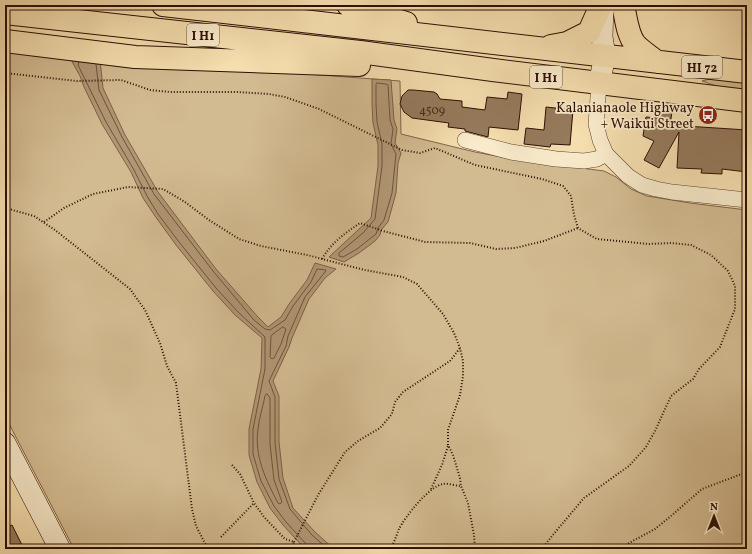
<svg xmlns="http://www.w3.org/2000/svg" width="752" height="554" viewBox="0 0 752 554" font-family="Vollkorn,serif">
  <rect width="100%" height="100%" fill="#f5deae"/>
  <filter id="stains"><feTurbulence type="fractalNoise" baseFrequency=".005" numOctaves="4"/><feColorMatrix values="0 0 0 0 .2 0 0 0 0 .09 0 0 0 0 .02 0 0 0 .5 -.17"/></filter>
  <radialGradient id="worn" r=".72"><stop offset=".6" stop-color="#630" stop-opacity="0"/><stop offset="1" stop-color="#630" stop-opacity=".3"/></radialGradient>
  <path fill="#d3bb91" stroke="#80644a" d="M 5,48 L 240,69 L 400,81 L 401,134 L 475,152 L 512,159 L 604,171 L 616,177 L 631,189 L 647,196 L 690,203 L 747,210 L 747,549 L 74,549 L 5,416 Z
    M 710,79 L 747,82 L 747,92 L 722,88 L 702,81 Z"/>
  <path fill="#b19774" stroke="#7c6047" d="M 69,56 L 100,60 L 103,88 L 125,135 L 158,192 L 216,269 L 258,317 L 268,327 L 281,317 L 289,304 L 307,280 L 315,263 L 336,269 L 325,278 L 309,299 L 292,338 L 289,347 L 273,381 L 279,396 L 279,442 L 283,478 L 293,508 L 315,532 L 334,549 L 305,549 L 283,525 L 270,508 L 257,482 L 249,455 L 249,429 L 261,369 L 262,338 L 235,315 L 213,291 L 176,245 L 155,216 L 143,198 L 131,172 L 102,124 L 84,87 L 80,76 Z
    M 372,79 L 391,80 L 394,120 L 397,129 L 395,143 L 401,153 L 398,163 L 396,193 L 388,222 L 381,230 L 380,235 L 375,241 L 359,253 L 344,262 L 329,257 L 371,218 L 378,166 L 378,145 L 373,123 L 372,104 Z"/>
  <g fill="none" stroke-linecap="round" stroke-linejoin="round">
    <path stroke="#6f523c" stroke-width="1" d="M 79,62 L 78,65 L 106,122 L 134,170 L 147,196 L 158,214 L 179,242 L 216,288 L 238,312 L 265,337 L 265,369 L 253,429 L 253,454 L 261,481 L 274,506 L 286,522 L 307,545 L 308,549
      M 96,64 L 99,90 L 122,137 L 154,194 L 213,271 L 254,320 L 265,329 L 270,330 L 285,320 L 293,306 L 311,282 L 317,269 L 326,270 L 325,272 L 305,297 L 288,336 L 286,346 L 269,381 L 275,397 L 275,443 L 279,479 L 290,509 L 312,535 L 328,549
      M 377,83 L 386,84 L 388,85 L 390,120 L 393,129 L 391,144 L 396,154 L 392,193 L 384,220 L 378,228 L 376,234 L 357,249 L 343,257 L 339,256 L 339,253 L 363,233 L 375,219 L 382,166 L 382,144 L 377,122 L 376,104 L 376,85 Z
      M 283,327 L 286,329 L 281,344 L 274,358 L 272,359 L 270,357 L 271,336 Z
      M 267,394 L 270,398 L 270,444 L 274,480 L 282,502 L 280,504 L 278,503 C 266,480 254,456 258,429 C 259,418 263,407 265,396 Z"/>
  </g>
  <path fill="#957a5c" stroke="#2d0e03" d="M 408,90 L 413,90 L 434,92 L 437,94 L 440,99 L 462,101 L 462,107 L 485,110 L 487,97 L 507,99 L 508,92 L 522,94 L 518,130 L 489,127 L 488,137 L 465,131 L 465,129 L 448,127 L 449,123 L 412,118 L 404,112 L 400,104 L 402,96 Z
    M 546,107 L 573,110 L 570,145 L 551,144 L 550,147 L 524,144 L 526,128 L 544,130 Z
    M 659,111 L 672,112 L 670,125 L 747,130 L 747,172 L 722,169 L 722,174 L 701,173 L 702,169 L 677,168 L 679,132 L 659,168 L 644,160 L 654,141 L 643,136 L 646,117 L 658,118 Z
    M 12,525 L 24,549 L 5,549 L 5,528 Z"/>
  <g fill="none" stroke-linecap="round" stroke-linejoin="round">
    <defs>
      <path id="street" d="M 599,84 L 596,124 L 600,140 L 606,154 L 628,176 L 642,185 L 656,189 L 672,192 L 747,200
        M 465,140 L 511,152 L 556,159 L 584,161 L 597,159 L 606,154"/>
      <path id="secondary" d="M 599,84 L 605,56 L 602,37 L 603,5
        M 5,443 L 60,549"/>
      <path id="highway" d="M 163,5 C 358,27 552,50 747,72
        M 348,5 L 406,23
        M 623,5 C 626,17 627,34 635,44 C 641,51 650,56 657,62
        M 5,13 L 360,52 L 493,70 L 747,101
        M 5,41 L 135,57 L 359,65
        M 551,46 L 567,43 L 589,32 L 601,5"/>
    </defs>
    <use href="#street" stroke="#5f422e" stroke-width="16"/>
    <use href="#secondary" stroke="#2d0e03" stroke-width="22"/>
    <use href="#highway" stroke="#2d0e03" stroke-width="24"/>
    <path stroke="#2d0e03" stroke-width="2" stroke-dasharray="1 2" stroke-linecap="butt" d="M 5,73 L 77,81 L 121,80 L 150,90 L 170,92 L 237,92 L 269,94 L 285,97 L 319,109 L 402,150 L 420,153 L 435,148 L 475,165 L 542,179 L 563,186 L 571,196 L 574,215 L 578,228 L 597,239 L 649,244 L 671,243 L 691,245 L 711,255 L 728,271 L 735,286 L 735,309 L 720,347 L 699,369 L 693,379 L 671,396 L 655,431 L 646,447 L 629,466 L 584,498 L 552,536 L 542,549
      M 5,209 L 9,209 L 34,216 L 55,230 L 130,289 L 145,310 L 160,343 L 167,366 L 176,383 L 192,509 L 196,526 L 208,549
      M 44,222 L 64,208 L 93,194 L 128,187 L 163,189 L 185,202 L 209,220 L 239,239 L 261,246 L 307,255 L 365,270 L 403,277 L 417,284 L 443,314 L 454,333 L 460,348 L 463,361 L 463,376 L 460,395 L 448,430 L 448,445 L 453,455 L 460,478 L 461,486 L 468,503 L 474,535 L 475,549
      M 322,259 C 332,242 344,234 360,223 L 383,231 L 425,242 L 470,243 L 496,249 L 515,248 L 544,241 L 578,228
      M 232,465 L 240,474 L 254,503 L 264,517 L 285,539 L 294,542 L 292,549
      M 431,489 L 442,465 L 448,446
      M 221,537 L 254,503
      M 294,542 L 318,495 L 345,452 L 358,441 L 380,428 L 392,414 L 395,402 L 403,392 L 450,361 L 460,348
      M 390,549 C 394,544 396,536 399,529 C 405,517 429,486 443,484 C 449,483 456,486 461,486
      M 621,549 L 629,543 L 655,529 L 671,516 L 702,489 L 747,472"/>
    <use href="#street" stroke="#f8eaca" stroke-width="15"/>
    <use href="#secondary" stroke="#f8eaca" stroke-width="21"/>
    <use href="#highway" stroke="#f5deae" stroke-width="22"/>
  </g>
  <defs>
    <symbol id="bus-disc" viewBox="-11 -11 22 22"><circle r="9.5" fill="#8f2418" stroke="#f8eaca"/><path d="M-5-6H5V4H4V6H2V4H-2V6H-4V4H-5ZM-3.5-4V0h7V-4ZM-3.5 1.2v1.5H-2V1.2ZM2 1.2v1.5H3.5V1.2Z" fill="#fff"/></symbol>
  </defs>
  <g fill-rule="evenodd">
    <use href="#bus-disc" x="697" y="104" width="22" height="22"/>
  </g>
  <g text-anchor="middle" stroke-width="3.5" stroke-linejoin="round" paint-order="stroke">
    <g font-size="12" fill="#472919">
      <text x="432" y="114">4509</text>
    </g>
    <g fill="#f8eaca" stroke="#6a503f" stroke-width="1">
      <rect x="187" y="24" width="32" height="22" rx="3"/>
      <rect x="682" y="56" width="40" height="22" rx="3"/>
      <rect x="530" y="66" width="32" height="22" rx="3"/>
    </g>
    <g font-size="13" font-weight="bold" fill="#2d0e03">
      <text x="203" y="40">I H1</text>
      <text x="702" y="72">HI 72</text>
      <text x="546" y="82">I H1</text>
    </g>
    <g font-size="14" fill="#2d0e03" stroke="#f8eaca" text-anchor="end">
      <text x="694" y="112">Kalanianaole Highway<tspan x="694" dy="16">+ Waikui Street</tspan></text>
    </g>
  </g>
  <rect width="752" height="554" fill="none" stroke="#f5deae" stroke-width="20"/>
  <rect x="6" y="6" width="740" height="542" fill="none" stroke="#2d0e03" stroke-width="2"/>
  <rect x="10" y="10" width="732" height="534" fill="none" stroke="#2d0e03"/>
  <g transform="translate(714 516)" stroke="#f8eaca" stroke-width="3" paint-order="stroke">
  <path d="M0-3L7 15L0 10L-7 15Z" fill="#2d0e03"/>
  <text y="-6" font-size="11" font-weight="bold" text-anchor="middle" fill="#2d0e03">N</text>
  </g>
  <rect width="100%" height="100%" filter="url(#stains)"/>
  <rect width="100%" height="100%" fill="url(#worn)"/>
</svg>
